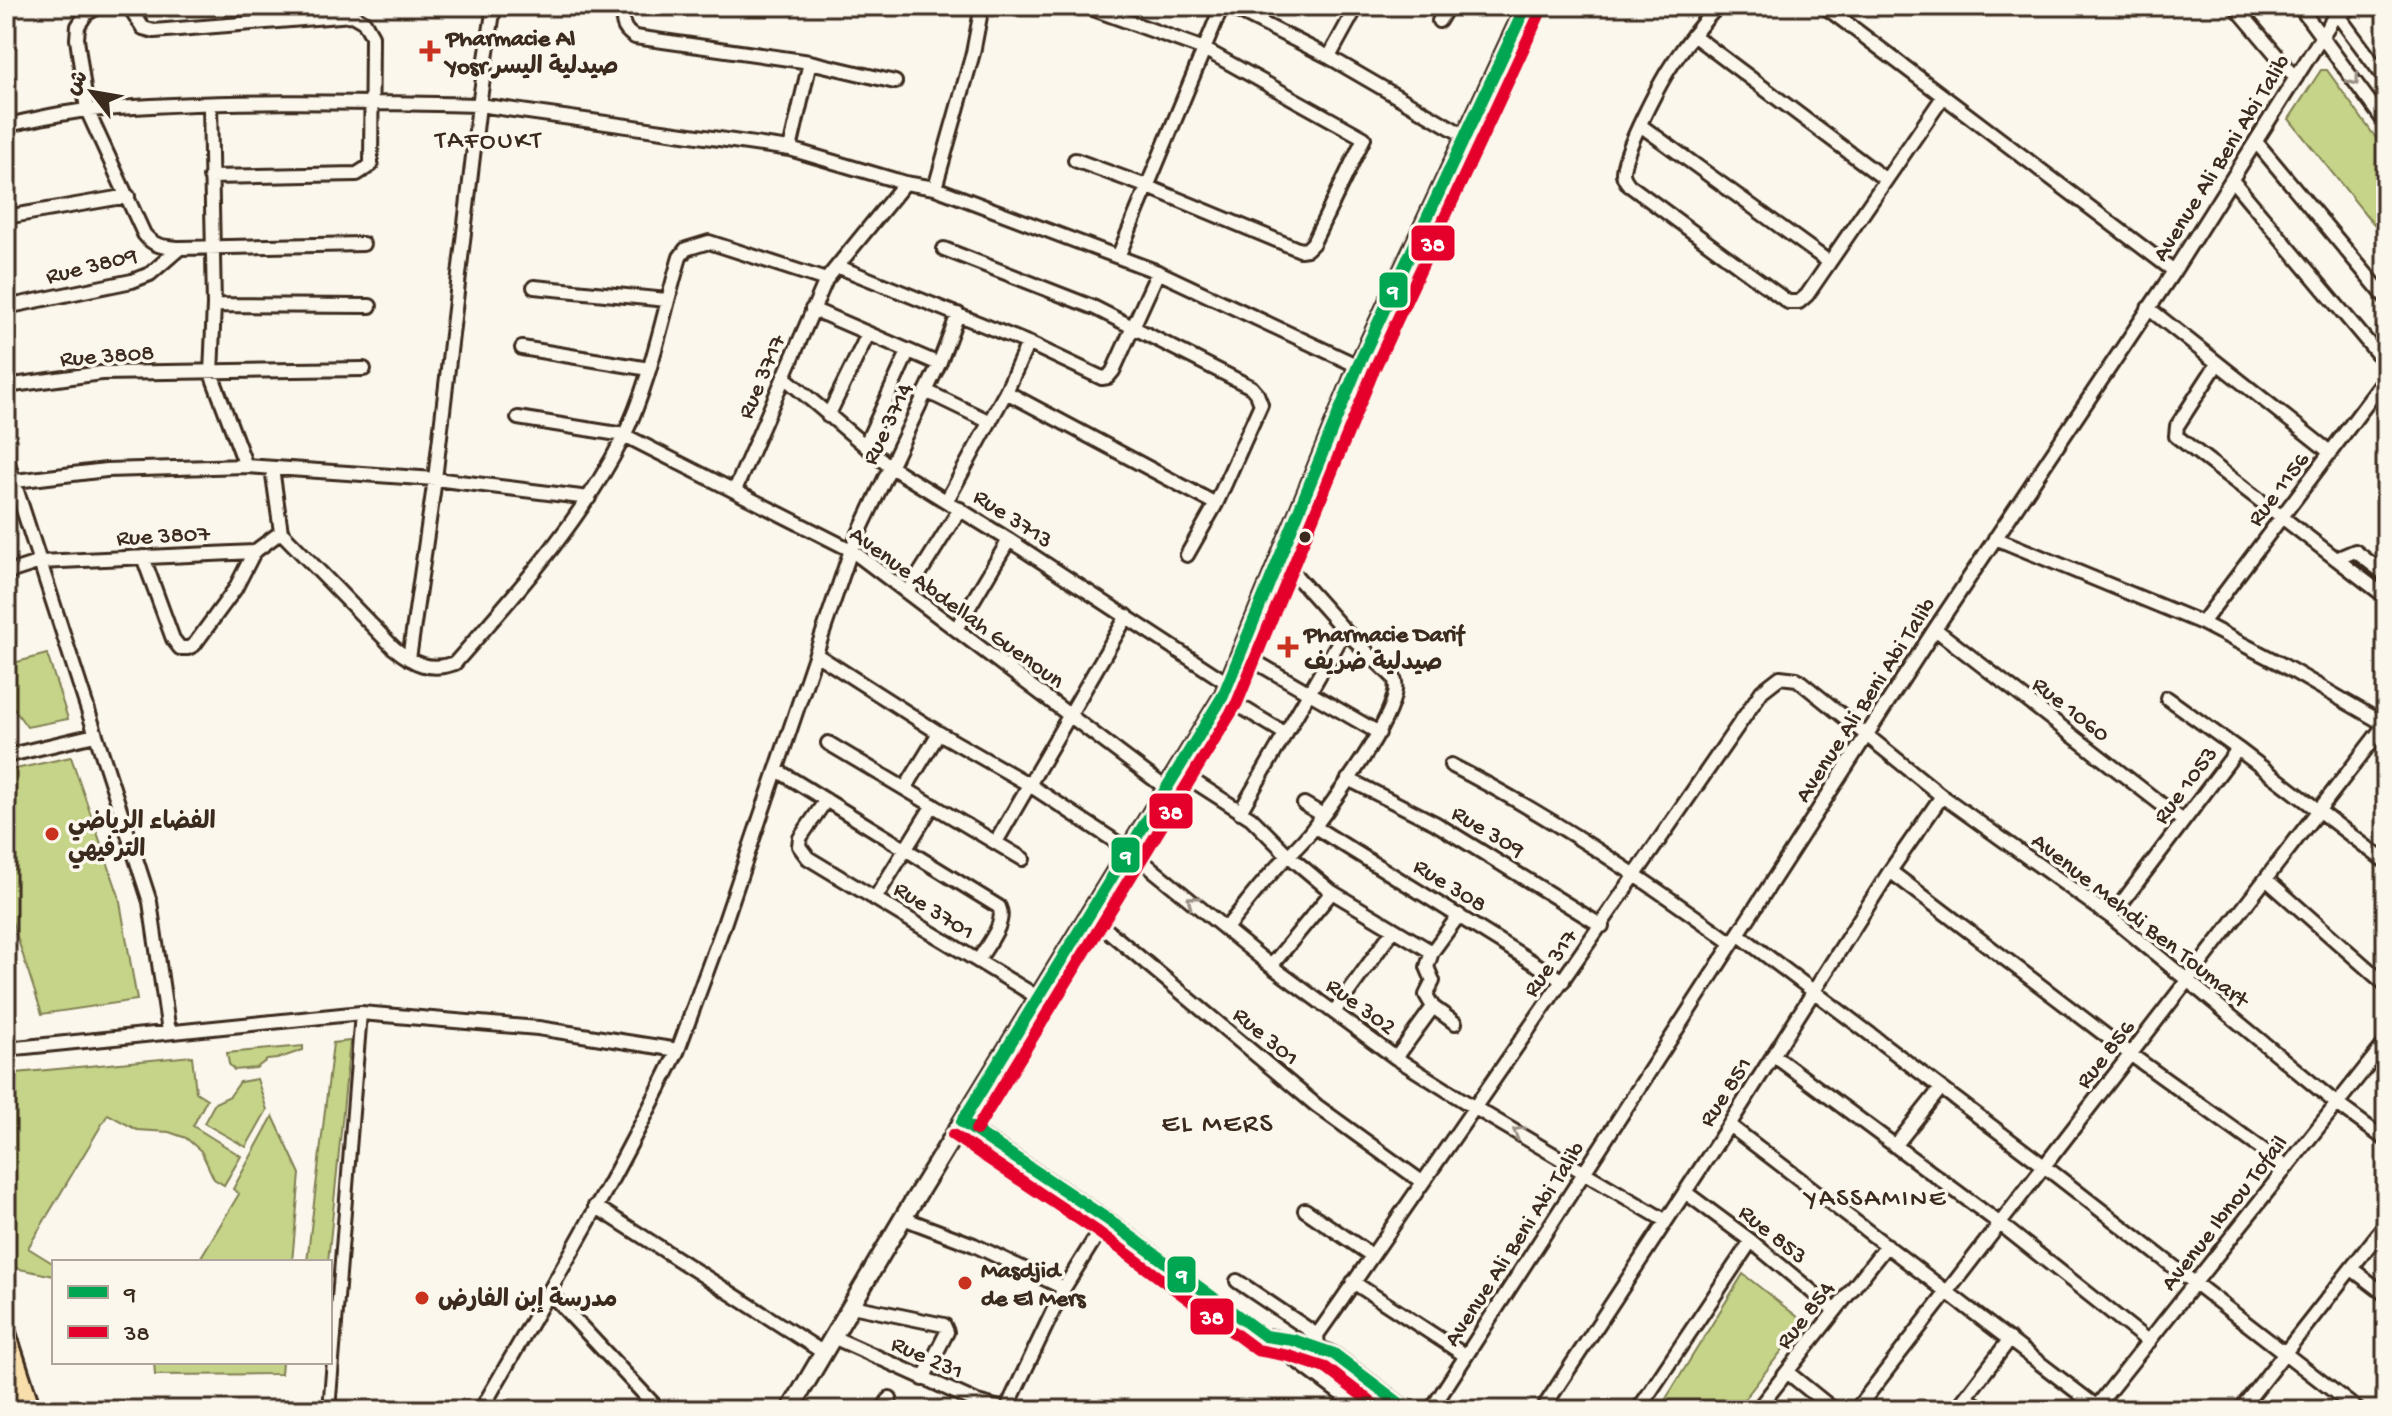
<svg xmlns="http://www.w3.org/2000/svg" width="2392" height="1416" viewBox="0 0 2392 1416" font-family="'Gochi Hand','Playpen Sans Arabic',sans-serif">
  <rect width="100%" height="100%" fill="#fbf7ec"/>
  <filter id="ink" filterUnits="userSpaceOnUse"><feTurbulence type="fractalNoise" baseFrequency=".0125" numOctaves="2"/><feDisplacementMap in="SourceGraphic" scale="16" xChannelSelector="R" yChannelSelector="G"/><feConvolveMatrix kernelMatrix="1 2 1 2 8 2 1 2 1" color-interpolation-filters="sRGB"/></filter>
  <g filter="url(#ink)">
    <path fill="#c5d488" stroke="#807f53" stroke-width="2" d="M 2321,70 L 2327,70 L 2386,152 L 2386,240 L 2289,119 Z
      M 47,654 L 68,719 L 27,727 L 6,698 L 6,665 Z
      M 71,757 L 119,896 L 137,1000 L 42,1014 L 6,903 L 6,771 Z
      M 350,1041 L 328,1262 L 307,1262 L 333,1043 Z
      M 303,1046 L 303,1050 L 277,1059 L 267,1060 L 256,1068 L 234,1070 L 229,1064 L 227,1053 Z
      M 192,1056 L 196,1092 L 207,1099 L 193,1126 L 241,1156 L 224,1185 L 214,1179 L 201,1151 L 186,1138 L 169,1132 L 137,1130 L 108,1114 L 28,1248 L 54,1264 L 54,1276 L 14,1268 L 6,1246 L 6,1074 Z
      M 257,1079 L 267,1110 L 246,1147 L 204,1123 L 215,1103 L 230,1096 L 240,1082 Z
      M 273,1116 L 300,1174 L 292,1262 L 198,1262 L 239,1194 L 233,1189 Z
      M 1743,1274 L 1804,1322 L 1736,1410 L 1659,1410 Z
      M 154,1362 L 282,1362 L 281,1374 L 155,1375 Z"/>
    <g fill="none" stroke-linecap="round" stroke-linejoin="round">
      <defs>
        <path id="pedestrian" d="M 329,1410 L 361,1013"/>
        <path id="minor" d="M 99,6 L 86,14 L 78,26 L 77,39 L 87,110 L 144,234 C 154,247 164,247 180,248 L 363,244
          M 129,6 L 143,28 L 154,31 L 352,15 L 364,22 L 372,36 L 371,165 L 357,174 L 210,177
          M 624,6 C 622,21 621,29 635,37 L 810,62 L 895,82
          M 1228,6 L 1329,57 L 1465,136
          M 1718,6 C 1702,23 1688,41 1675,60 C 1662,78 1622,154 1623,174 C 1624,179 1626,181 1629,185 L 1788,302 L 1799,302 L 1807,295 L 1943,97
          M 1824,6 L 2174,271
          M 2235,6 L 2296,78
          M 2299,6 L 2386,124
          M 2331,6 L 2386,80
          M 2338,14 L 2355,6
          M 1439,21 L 1448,6
          M 1693,35 L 1886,180
          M 1329,57 L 1357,6
          M 210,104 L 214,305 L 211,373 L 246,466
          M 6,125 C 34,120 62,112 90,110 C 219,99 350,102 479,105 L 494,6
          M 1640,125 L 1829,262
          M 2257,143 L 2386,298
          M 790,149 L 810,62
          M 1075,160 L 1146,186 L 1300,250 L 1307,249 L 1313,243 L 1364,138 L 1204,49 L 1085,6
          M 2232,180 L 2386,364
          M 935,188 L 1158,272 L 1358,366
          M 6,217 L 128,196
          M 944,249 L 1095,308 L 1251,387 L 1257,394 L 1261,404 L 1216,504 L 1187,555
          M 1118,257 L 1222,6
          M 839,267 L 1028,343 L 1102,378 L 1108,377 L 1113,371 L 1158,272
          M 534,287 L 667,300
          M 214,305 L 370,306
          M 6,307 L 132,281 L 150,274 L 180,248
          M 2148,308 L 2331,453
          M 812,309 L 939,364
          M 522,348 L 649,369
          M 2217,364 L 2177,426 L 2176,436 L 2386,597
          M 784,377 L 889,466 L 1009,540 L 1229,684
          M 6,386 L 101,373 L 364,369
          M 926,391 L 990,422
          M 1006,392 L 1216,504
          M 828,416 L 868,334
          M 518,418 L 624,435 L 851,550 L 1167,789
          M 865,446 L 908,352
          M 6,457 L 150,902 L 169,1032
          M 272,468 L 281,532 L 394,648 C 414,664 430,672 455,663 C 517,592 580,523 623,438 C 651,381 662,317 680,257 L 686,249 L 709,242 L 826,280
          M 7,482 L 106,470 L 246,466 L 435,479 L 589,498
          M 735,490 L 826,280 L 905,183
          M 947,500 L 1006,392 L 1028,343
          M 1995,538 L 2202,623 L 2279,663 L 2386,725
          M 143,557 L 173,639 L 180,648 L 188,648 L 194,645 L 235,589 L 254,552
          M 2336,559 L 2355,551 L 2386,575
          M 6,573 L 40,562 L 254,552 L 281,532
          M 908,592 L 960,509
          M 2202,623 L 2386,378
          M 956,629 L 1009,540
          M 1935,629 L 2183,821
          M 1242,654 L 1379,733
          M 817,655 L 939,733 L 1028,784 L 1130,851 L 1271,966 L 1396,1058 L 1475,1108 L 1666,1221
          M 409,659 L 435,479 L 479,105 L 790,149 L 905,183 L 935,188 L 973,53 L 982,6
          M 1223,696 L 1286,734
          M 2167,698 L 2238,749
          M 828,743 L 1023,859
          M 6,756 L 95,735
          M 1451,765 C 1551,816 1642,878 1732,943
          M 777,770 L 999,907 C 1007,923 986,946 978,961
          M 1178,771 L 1251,818 L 1289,856 L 1332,892 L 1432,952 L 1427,967 L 1433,981 L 1426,995 L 1433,1007 L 1396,1058
          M 1348,779 L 1435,823 L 1602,926
          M 906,787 L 939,733
          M 826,800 L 800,838 L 799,846 L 808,858 L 1039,998
          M 1304,804 L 1323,815
          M 1240,812 L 1345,631
          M 1315,827 L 1563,981
          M 996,842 L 1127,616
          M 1890,871 L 2130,1054 L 2287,1167
          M 2266,879 L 2386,985
          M 876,897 L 933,805
          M 1089,915 L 1317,1106 L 1422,1182
          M 2111,917 L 2238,749 L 2386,862
          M 1226,928 C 1243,908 1259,886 1277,867 C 1290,853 1304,842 1315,826 C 1333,802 1407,705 1394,678 L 1345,631 L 1279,557
          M 1738,934 L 2044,1166 L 2358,1410
          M 1432,952 L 1459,915
          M 1271,966 L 1332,892
          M 1433,1007 L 1455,1023
          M 1334,1012 L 1394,929
          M 6,1049 L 361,1013 L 538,1028 L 678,1050 L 722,930 L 851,550 L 939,364 L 958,314
          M 1773,1055 L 1999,1223 L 2149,1342
          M 962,1122 L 1107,1219 L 1362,1410
          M 1729,1125 L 2097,1407
          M 1895,1146 L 1941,1088
          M 1685,1192 L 1751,1241 L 1834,1310
          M 595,1206 L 824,1353
          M 1305,1210 L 1371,1255
          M 903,1218 L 974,1245 L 1064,1288
          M 2352,1269 L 2386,1295
          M 1237,1281 L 1317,1335
          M 1353,1282 L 1466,1356
          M 549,1292 L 659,1410
          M 852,1306 L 944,1325 L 947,1332 L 923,1379
          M 1269,1336 L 1318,1347 L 1334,1354 L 1408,1410
          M 833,1337 L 977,1402 L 1007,1410
          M 1308,1368 L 1318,1347 L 1317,1335 L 1341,1301 L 1762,691 L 1780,677 L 1797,679 L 1942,796 L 2111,917 L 2337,1104 L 2386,1140
          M 1787,1372 L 1834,1410
          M 1966,1397 L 1983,1410
          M 481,1410 C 549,1292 619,1173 678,1050
          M 882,1410 L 890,1398
          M 1006,1410 L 1064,1288 L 1107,1219
          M 1431,1410 L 1935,629 L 2174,271 L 2341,6
          M 1542,1410 L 1729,1125 L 1890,871 L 1942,796
          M 1638,1410 L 1751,1241
          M 1757,1410 L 1887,1245
          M 1856,1410 L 2386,723
          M 1956,1410 L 2010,1339
          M 2094,1410 L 2386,1042
          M 2240,1410 L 2386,1224"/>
        <path id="tertiary" d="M 790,1410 L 903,1218 L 1223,696 L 1358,366 L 1526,6"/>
        <path id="primary" d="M 6,1336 L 30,1410
          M 6,1389 L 13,1410"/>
      </defs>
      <use href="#pedestrian" stroke="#3b2a1e" stroke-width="16"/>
      <use href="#minor" stroke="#3b2a1e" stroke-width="18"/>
      <use href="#tertiary" stroke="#3b2a1e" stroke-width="22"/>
      <use href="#primary" stroke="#3b2a1e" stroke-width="26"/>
      <use href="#pedestrian" stroke="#fbf7ec" stroke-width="10"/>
      <use href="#minor" stroke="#fbf7ec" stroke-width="12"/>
      <use href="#tertiary" stroke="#fbf7ec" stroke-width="16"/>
      <use href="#primary" stroke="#f8deab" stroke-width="20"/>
      <defs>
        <path id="bus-1" d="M 962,1122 L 1223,696 L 1358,366 L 1526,6
          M 962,1122 L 1107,1219 L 1265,1336 L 1293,1340 L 1334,1354 L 1408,1410"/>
        <path id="bus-2" d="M 976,1130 L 1237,703 L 1373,372 L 1540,13
          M 953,1135 L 1098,1232 L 1257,1350 L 1289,1356 L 1326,1368 L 1381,1410"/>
      </defs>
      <use href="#bus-1" stroke="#fbf7ec" stroke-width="18"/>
      <use href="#bus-2" stroke="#fbf7ec" stroke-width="18"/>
      <use href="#bus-1" stroke="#00a651" stroke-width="12"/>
      <use href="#bus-2" stroke="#e4002b" stroke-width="12"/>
    </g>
    <defs><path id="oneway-chevron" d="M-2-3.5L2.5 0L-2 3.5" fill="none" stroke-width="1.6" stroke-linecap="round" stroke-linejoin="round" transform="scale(2)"/></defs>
    <g stroke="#9b9085">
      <use href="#oneway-chevron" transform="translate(2354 80) rotate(54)"/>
      <use href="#oneway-chevron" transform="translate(1192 901) rotate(-142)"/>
      <use href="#oneway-chevron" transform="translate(1518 1132) rotate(-150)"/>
    </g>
  </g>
  <g fill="#c8321e" stroke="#fbf7ec" stroke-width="3">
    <path d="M426 39h8v8h8v8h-8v8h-8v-8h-8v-8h8z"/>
    <path d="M1284 635h8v8h8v8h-8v8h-8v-8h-8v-8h8z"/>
    <circle cx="52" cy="834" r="8"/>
    <circle cx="965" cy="1283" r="8"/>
    <circle cx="422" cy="1298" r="8"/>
  </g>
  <circle fill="#3b2a1e" stroke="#fbf7ec" stroke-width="3" cx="1305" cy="537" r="7"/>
  <g text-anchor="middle" stroke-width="7" stroke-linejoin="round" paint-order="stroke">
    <g font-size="24" font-weight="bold" fill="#3b2a1e" stroke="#fbf7ec" text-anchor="start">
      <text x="446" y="45">Pharmacie Al<tspan x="446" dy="28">Yosr صيدلية اليسر</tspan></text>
      <text x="1304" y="641">Pharmacie Darif<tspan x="1304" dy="28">صيدلية ضريف</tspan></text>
      <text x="68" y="828">الفضاء الرياضي<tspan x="68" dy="28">الترفيهي</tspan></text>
      <text x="981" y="1277">Masdjid<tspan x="981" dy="28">de El Mers</tspan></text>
      <text x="438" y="1306">مدرسة إبن الفارض</text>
    </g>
    <g font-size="24" fill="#3b2a1e" stroke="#fbf7ec">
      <text transform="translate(2220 157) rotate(-58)" y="8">Avenue Ali Beni Abi Talib</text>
      <text transform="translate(91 264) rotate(-14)" y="8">Rue 3809</text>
      <text transform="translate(107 354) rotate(-4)" y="8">Rue 3808</text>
      <text transform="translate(760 376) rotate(-67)" y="8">Rue 3717</text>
      <text transform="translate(886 423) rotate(-64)" y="8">Rue 3714</text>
      <text transform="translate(2277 488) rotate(-53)" y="8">Rue 1156</text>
      <text transform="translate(1014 517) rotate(33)" y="8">Rue 3713</text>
      <text transform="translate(163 534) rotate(-3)" y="8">Rue 3807</text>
      <text transform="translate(958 606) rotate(36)" y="8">Avenue Abdellah Guenoun</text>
      <text transform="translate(1864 699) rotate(-57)" y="8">Avenue Ali Beni Abi Talib</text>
      <text transform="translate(2072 708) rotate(38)" y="8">Rue 1060</text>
      <text transform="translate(2184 784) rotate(-53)" y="8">Rue 1053</text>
      <text transform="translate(1489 830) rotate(31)" y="8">Rue 309</text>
      <text transform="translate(1451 884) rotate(32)" y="8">Rue 308</text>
      <text transform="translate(935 909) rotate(32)" y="8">Rue 3701</text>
      <text transform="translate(2141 919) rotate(38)" y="8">Avenue Mehdi Ben Toumart</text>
      <text transform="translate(1549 962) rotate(-55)" y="8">Rue 317</text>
      <text transform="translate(1362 1005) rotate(36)" y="8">Rue 302</text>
      <text transform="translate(1267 1035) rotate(40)" y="8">Rue 301</text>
      <text transform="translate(2104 1053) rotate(-52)" y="8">Rue 856</text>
      <text transform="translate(1724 1091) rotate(-57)" y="8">Rue 851</text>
      <text transform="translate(2223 1212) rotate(-52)" y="8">Avenue Ibnou Tofail</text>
      <text transform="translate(1774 1233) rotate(39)" y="8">Rue 853</text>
      <text transform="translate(1513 1243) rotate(-57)" y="8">Avenue Ali Beni Abi Talib</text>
      <text transform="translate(1804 1314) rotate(-52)" y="8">Rue 854</text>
      <text transform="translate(928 1356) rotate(24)" y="8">Rue 231</text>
    </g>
    <g font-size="26" letter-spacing="2" fill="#3b2a1e" stroke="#fbf7ec">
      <text x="489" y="147">TAFOUKT</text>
      <text x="1876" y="1205">YASSAMINE</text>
    </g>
    <g font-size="28" letter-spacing="2" fill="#3b2a1e" stroke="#fbf7ec">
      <text x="1218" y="1131">EL MERS</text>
    </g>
  </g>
  <g stroke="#fbf7ec" stroke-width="3">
    <rect x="1410" y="224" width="46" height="38" rx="8" fill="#e4002b"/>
    <rect x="1378" y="271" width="31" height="38" rx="8" fill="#00a651"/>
    <rect x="1148" y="792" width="46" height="38" rx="8" fill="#e4002b"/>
    <rect x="1110" y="836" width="31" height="38" rx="8" fill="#00a651"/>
    <rect x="1166" y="1255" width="31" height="39" rx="8" fill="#00a651"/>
    <rect x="1189" y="1297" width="46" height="39" rx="8" fill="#e4002b"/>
  </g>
  <g font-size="22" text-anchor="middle" font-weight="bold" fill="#fff">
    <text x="1433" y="251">38</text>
    <text x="1393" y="298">9</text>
    <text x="1171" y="819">38</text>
    <text x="1126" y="863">9</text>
    <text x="1182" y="1282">9</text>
    <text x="1212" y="1324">38</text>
  </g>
  <rect width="2392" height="1416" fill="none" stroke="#fbf7ec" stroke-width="32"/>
  <rect x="16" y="16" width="2360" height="1384" fill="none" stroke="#3b2a1e" stroke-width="3" filter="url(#ink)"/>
  <rect x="52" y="1260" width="280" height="104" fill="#fbf7ec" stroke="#aea59a" stroke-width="2"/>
  <rect x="68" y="1286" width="40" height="12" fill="#00a651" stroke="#aea59a" stroke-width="2"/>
  <text x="124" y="1300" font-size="24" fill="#3b2a1e">9</text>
  <rect x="68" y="1326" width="40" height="12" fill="#e4002b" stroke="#aea59a" stroke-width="2"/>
  <text x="124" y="1340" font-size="24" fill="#3b2a1e">38</text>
  <g transform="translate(92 92) rotate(301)" stroke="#fbf7ec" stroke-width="6" paint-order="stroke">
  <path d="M0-6L14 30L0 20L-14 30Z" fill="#3b2a1e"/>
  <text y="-12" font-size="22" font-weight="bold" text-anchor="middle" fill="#3b2a1e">ش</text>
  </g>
</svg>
